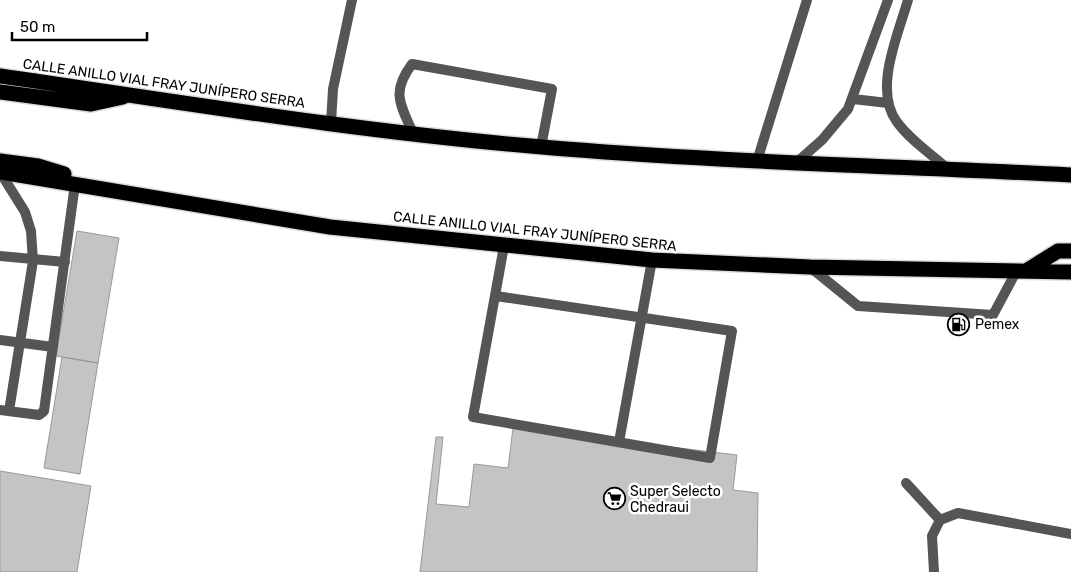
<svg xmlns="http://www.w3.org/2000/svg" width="1071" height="572" viewBox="0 0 1071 572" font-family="Rubik,sans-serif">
  <rect width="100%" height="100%" fill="#fff"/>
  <path fill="#c4c4c4" stroke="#999" d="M 77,231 L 119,238 L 98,363 L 56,356 Z
    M 62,357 L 98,363 L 80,474 L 44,468 Z
    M 513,428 L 737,455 L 733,490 L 758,493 L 757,572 L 420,572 L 436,437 L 443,437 L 436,504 L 469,507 L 474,464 L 508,468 Z
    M 0,471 L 91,486 L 77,572 L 0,572 Z"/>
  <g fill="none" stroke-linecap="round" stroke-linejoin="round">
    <defs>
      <path id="highway" d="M 0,76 C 180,102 360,132 542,147 C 718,162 895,166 1071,175
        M 0,92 L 91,104 L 123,97
        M 0,161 L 38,166 L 64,174
        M 0,172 L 330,227 L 652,260 L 810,267 L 1071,272
        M 1026,271 L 1058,251 L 1071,251"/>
    </defs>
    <use href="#highway" stroke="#dbdbdb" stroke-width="18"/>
    <path stroke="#555" stroke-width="10" d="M 413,133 C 400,104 391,92 412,64 L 552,89 L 541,147
      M 757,161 L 807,0
      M 0,172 L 25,212 L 31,231 L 33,261 L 9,411
      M 0,256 L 65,262
      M 810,267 L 858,306 L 993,315 L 1017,270
      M 496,296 L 732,331 L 710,458 L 473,417 L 504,246
      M 0,340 L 53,347
      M 0,410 L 39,415 L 44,411 L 75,184
      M 619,442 L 652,260"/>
    <path stroke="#555" stroke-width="10" d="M 908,0 C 898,35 873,90 897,122 C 910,140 931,154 948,169
      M 853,99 L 888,103
      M 331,123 L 333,89 L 352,0
      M 797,162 L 822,140 L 848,109 L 888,0
      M 906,483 L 940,520
      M 940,520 L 958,513 L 1071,534
      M 934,572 L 932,536 L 940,520"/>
    <use href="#highway" stroke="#000" stroke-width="15"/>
  </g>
  <defs>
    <symbol id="fuel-ring" viewBox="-11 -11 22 22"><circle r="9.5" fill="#fff" stroke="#000" stroke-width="1.5"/><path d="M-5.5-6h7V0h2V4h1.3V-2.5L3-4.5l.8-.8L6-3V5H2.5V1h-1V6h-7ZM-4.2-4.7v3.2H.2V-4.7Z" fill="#000"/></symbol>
    <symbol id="supermarket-ring" viewBox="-11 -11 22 22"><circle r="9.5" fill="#fff" stroke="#000" stroke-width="1.5"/><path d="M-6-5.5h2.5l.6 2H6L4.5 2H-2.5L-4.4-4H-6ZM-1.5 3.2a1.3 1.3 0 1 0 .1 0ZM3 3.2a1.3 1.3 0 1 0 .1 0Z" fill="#000"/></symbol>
  </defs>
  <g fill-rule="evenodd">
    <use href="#fuel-ring" x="946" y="312" width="25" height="25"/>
    <use href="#supermarket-ring" x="602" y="486" width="25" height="25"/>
  </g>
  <g text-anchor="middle" stroke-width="5" stroke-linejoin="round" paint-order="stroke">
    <g font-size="14" fill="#000" stroke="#fff">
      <text transform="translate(164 83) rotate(8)" y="5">CALLE ANILLO VIAL FRAY JUNÍPERO SERRA</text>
      <text transform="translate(535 231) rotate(6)" y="5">CALLE ANILLO VIAL FRAY JUNÍPERO SERRA</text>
    </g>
    <g font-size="14" fill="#000" stroke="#fff" text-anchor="start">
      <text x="975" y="329">Pemex</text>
      <text x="630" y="496">Super Selecto<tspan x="630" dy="16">Chedraui</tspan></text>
    </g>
  </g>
  <path d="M12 32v8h135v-8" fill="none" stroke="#000000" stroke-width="2.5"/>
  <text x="20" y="32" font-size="15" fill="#000000" stroke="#ffffff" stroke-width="4" paint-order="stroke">50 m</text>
</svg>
